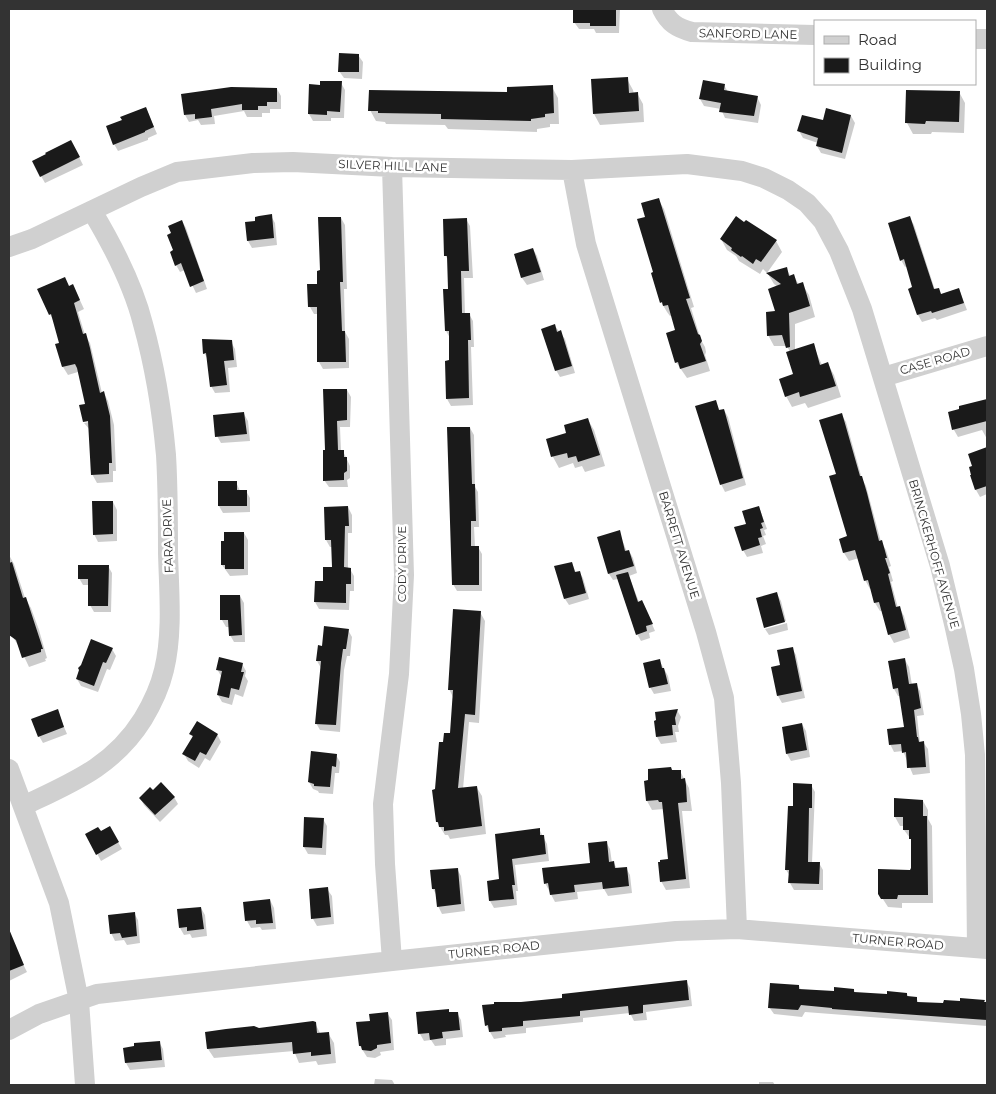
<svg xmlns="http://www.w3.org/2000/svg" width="996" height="1094" viewBox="0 0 996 1094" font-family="Montserrat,sans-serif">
  <rect width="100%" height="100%" fill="#fff"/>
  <path fill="#0003" d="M 574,9 L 620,9 L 619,33 L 596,33 L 594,29 L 579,29 L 574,22 Z
    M 358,55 L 363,62 L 362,79 L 344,78 L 339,71 Z
    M 627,79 L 633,90 L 634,94 L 637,93 L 643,104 L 644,122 L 600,125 L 594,114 Z
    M 341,83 L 345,90 L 344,118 L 331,118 L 331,121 L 313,121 L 309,114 L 321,86 Z
    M 724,85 L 728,92 L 757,97 L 761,105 L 758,123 L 725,118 L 721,109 L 704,106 L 700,99 Z
    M 552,87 L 558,98 L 559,124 L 550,124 L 550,127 L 537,129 L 537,132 L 448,129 L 445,125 L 386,124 L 385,122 L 376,121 L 370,110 Z
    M 277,89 L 281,96 L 281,109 L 270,109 L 270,113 L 262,113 L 262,117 L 247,117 L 244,111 L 214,116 L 215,124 L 201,125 L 198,120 L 189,122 L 185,115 Z
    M 959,92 L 965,103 L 964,133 L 932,132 L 931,134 L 913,134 L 907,123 Z
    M 146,108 L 157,134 L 148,138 L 148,140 L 118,151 L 114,144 L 123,121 Z
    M 851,116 L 855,123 L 845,159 L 821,153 L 817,146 L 818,143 L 803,138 L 799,131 L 824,122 Z
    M 75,149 L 83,165 L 45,183 L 41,176 Z
    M 658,199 L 664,209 L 694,307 L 691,308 L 701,340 L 705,347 L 706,352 L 705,355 L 710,371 L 687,378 L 676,362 L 676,331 L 672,315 L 670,316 L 667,312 L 661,302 L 655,273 L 647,217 Z
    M 271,216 L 275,223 L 277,245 L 252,248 L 248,241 L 247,223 L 257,222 Z
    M 341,218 L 345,225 L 347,289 L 344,289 L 345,332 L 349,339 L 349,368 L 323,369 L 319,362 L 318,314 L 314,314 L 310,307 Z
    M 910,218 L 914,225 L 935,290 L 941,295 L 959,289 L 967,310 L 937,320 L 935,318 L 922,322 L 918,315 L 914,288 L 907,266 L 905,267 L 901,260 Z
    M 466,219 L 470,226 L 473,278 L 464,278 L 465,314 L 469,314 L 473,321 L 474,347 L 471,347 L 473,405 L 451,406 L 447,399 L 446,362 L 450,362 L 450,338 L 446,331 L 445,291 L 450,290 L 449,261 L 445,255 Z
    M 182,221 L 186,228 L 207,289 L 196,293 L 185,270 L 180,272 L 176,265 L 172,234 Z
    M 744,223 L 776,241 L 782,252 L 767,273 L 763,269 L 760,274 L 739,261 L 736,256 L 727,250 L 721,239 Z
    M 533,249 L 537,256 L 544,280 L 527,285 L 522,278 L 516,255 Z
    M 786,268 L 791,277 L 794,276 L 799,285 L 802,284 L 809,295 L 815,317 L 795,324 L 795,350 L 813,345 L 822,365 L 828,364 L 834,375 L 841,397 L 808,408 L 805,403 L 792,407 L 786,396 L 795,375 L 790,352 L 787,346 L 774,346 L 768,335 L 777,313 L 778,287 L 774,284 L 768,274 Z
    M 73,285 L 84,309 L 78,312 L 85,335 L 90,343 L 102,393 L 104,393 L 108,401 L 114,425 L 116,471 L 113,471 L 113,482 L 97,483 L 92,474 L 90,430 L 84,423 L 94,421 L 84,422 L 87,405 L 78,372 L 68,375 L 63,367 L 60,344 L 54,322 L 50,314 L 69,287 Z
    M 555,326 L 565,339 L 575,373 L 560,377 L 556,370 Z
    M 231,342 L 235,349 L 237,367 L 228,368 L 230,392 L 215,393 L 211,386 L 208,359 L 204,353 Z
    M 347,390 L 351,397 L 350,427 L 340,427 L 341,451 L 343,451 L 350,466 L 350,478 L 347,480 L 348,487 L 329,487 L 324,480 L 327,451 Z
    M 715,401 L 720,411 L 724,410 L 728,417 L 746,485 L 725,492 L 721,484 Z
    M 987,401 L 987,439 L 982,430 L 958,437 L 954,430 L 949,413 L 961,410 L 960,407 Z
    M 244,414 L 248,421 L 250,441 L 221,443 L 217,436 Z
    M 841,414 L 846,422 L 862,479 L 866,486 L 881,542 L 886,550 L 891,566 L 889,567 L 893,581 L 891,582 L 898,608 L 899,607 L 904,616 L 910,638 L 894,643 L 889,634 L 882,611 L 880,611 L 875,603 L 872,588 L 870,589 L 865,580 L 859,558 L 849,561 L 844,553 L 840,540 L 849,537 L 837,475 Z
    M 588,420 L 594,430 L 605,466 L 585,472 L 582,466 L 575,468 L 573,463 L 559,468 L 553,457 L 548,440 L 568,434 Z
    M 470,428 L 474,435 L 475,487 L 478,492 L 479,527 L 474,527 L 475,547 L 478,547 L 482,554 L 482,591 L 457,591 L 453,584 Z
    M 987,449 L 987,494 L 980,497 L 976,490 L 974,467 L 970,454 Z
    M 236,482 L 240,491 L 246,491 L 250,498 L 250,512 L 223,513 L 219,506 Z
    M 113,502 L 117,510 L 117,541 L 98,542 L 94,534 Z
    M 348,507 L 352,515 L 352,533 L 348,533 L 348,569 L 350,569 L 354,576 L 354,591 L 350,591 L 349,610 L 319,609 L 315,602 L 324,582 L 333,569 L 332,547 L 330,547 L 326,540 Z
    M 759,507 L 767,529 L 764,530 L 766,535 L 763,536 L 766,544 L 761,546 L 763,553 L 747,557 L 743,550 L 747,525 Z
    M 619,532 L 627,552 L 629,551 L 633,558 L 637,573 L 629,576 L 639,602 L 642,601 L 655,631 L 649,633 L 650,638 L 641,641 L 637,634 L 618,579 L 613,580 L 609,574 Z
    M 244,533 L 248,540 L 248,575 L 230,576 L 222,565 Z
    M 9,555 L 14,564 L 25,598 L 31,608 L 39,630 L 47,658 L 45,659 L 46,661 L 29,667 L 20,648 L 12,636 L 9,627 Z
    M 572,563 L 576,573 L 579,572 L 583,578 L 589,599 L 569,605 L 565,599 L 556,567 Z
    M 108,566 L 112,573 L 111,612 L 94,612 L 90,605 L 89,585 L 83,585 L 79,578 Z
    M 777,594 L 781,601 L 786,621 L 765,626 Z
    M 240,596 L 244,603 L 245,642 L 234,642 L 230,635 L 230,627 L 226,627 L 222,620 L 221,597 Z
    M 480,612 L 485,621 L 479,723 L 469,722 L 463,789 L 477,788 L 482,796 L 486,834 L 450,839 L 448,835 L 445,835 L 437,822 L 434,791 L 436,790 L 444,743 L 451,735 L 453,697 L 449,689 Z
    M 787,623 L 788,630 L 769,635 L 765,629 Z
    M 348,630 L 352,637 L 350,656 L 347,656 L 344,670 L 340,732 L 320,730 L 316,723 L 321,668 L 317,661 L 323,647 Z
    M 792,648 L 796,655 L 805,698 L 782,703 L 778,696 L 773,668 L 781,666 Z
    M 112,649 L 116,656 L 110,670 L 107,669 L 98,692 L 81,686 L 77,679 L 82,666 Z
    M 659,660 L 668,676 L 671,691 L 654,694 L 650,687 Z
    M 905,660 L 909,667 L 912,685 L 916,684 L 920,691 L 924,715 L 917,716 L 920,743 L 923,742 L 928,749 L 930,773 L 913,775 L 903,751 L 894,752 L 890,744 L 906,728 L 900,696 L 898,696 L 894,689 L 889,662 Z
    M 242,664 L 246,671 L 245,676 L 248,681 L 243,697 L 235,694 L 232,705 L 222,702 L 218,695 L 221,676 L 217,669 Z
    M 57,710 L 67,734 L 43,743 L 39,736 Z
    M 677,710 L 681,717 L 678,726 L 679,732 L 675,732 L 677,742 L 661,744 L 657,737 Z
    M 802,724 L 806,731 L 810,757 L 791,761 L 787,754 L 783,728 Z
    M 191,734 L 217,734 L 221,742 L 210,761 L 205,758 L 199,768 L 188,761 L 184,754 L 193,738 Z
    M 336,755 L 340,762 L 339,773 L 335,773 L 333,794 L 319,793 L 318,791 L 313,789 L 309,782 Z
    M 672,771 L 680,771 L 689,788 L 692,811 L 682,811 L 690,888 L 666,890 L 661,881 L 670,860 L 664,809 L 652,810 L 647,801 L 646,782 Z
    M 811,785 L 815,792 L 812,863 L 819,863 L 823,870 L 823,890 L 794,890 L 790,883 L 790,876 L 786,870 L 794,808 Z
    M 153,792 L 174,797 L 178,804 L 160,822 L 144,805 L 140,798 Z
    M 923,801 L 928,810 L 928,819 L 932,826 L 933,903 L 902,903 L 902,908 L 888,907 L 879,893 L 913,868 L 913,842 L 904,830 L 904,826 L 900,826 L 895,817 Z
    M 323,819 L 327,826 L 326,855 L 308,854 L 304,847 Z
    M 109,827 L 122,849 L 101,861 L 87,835 L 100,832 Z
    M 539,829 L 547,844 L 549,861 L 515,865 L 518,891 L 516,891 L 517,905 L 494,908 L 490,901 L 501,880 L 496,835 Z
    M 606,842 L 610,849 L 612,863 L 614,863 L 617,869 L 626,868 L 630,875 L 632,893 L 608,896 L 604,889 L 577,892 L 578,899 L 555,902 L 545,883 L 591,864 Z
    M 457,869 L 461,876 L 465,911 L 442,914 L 438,906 L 437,896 L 433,889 Z
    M 327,889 L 332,896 L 334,924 L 317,926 L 313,919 L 310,890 Z
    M 270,900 L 274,908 L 276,929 L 262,930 L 260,927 L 251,928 L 247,921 Z
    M 201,908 L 205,915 L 207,936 L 192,938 L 190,934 L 184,935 L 180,928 Z
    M 134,913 L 138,920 L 140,943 L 127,945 L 124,940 L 115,941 L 111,933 Z
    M 14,946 L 27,972 L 9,981 L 9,948 Z
    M 686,981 L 690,988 L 692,1006 L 646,1012 L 647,1020 L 634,1021 L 630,1013 L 583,1018 L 583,1022 L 526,1028 L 526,1033 L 505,1035 L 506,1037 L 494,1039 L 486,1025 L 508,1004 L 563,999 Z
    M 799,986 L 801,990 L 835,992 L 854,990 L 855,993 L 888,995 L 907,994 L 909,997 L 916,998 L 919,1003 L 944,1005 L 984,1001 L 987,1003 L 987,1026 L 805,1012 L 802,1017 L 774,1014 L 769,1007 Z
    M 448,1010 L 450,1014 L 457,1013 L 461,1020 L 463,1037 L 446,1039 L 446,1045 L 435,1046 L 431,1040 L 424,1041 L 420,1034 L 417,1013 Z
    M 387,1013 L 392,1020 L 394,1050 L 380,1052 L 381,1055 L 375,1058 L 367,1057 L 360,1046 L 358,1024 L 371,1023 Z
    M 315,1023 L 320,1033 L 328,1033 L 334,1043 L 336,1063 L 318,1065 L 316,1061 L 299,1063 L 294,1051 L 214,1058 L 208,1049 L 207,1034 Z
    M 159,1042 L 163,1049 L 165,1067 L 130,1070 L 126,1063 L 124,1049 Z
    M 375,1079 L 392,1080 L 395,1085 L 374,1085 Z
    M 759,1082 L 773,1082 L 775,1085 L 759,1085 Z"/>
  <path fill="#1a1a1a" d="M 573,9 L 616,9 L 616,26 L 590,26 L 590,23 L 573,23 Z
    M 339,53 L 359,54 L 359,72 L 338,72 Z
    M 628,77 L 629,93 L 638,92 L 639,111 L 593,114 L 591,79 Z
    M 703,80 L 725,84 L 724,90 L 758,96 L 754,116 L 719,112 L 721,103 L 699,99 Z
    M 320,81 L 342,81 L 340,112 L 327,111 L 327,115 L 308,114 L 309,84 L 320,85 Z
    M 553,85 L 554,113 L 545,114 L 545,117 L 531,119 L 531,121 L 441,119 L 441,114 L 378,113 L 378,111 L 368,111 L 369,90 L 507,92 L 507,87 Z
    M 231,87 L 277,88 L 277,102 L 267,102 L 267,106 L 258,106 L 258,110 L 242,110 L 242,104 L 211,109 L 212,117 L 195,119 L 195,114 L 184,115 L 181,94 Z
    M 906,90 L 960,91 L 959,122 L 926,121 L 925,124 L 905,123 Z
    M 146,107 L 154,127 L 145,131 L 145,132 L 113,145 L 106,126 L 122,120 L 120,117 Z
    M 826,108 L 851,115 L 842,153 L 816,146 L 818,138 L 797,131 L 802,115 L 823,120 Z
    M 71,140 L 80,157 L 40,177 L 32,161 L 46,154 L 45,153 Z
    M 659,198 L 690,298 L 686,299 L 698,334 L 700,335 L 702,341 L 700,344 L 706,361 L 680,369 L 678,362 L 675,363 L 666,333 L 675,330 L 668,305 L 663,306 L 662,302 L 660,303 L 651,273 L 653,272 L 637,219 L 645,217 L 641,203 Z
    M 272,214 L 274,238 L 247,241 L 245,222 L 255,221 L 255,217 L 259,216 Z
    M 736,216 L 744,222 L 746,220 L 777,240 L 761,262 L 756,259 L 753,264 L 742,256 L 741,257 L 731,250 L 732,248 L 720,239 Z
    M 910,216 L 934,289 L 939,288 L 941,294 L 959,288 L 964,303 L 932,313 L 931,311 L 917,315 L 908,289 L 912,287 L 904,259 L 900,261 L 888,223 Z
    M 318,217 L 341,217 L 343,282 L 340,282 L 342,331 L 345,331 L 346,362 L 317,362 L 317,307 L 308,307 L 307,284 L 317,284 L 317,271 L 320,270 Z
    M 467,218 L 469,271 L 461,271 L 462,313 L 470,313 L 471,340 L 468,340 L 469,398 L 446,399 L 445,361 L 449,360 L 449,331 L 445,331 L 443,289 L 448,289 L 447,256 L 444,256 L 443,219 Z
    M 182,220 L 204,281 L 190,287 L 181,263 L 175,266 L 170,252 L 173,250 L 167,235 L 171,233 L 168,226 Z
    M 533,248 L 541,272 L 521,278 L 514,254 Z
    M 787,267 L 789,276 L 794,274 L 797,284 L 803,282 L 810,306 L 789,313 L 790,347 L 786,348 L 782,335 L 767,336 L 766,312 L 775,311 L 768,289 L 781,284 L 766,273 Z
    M 65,277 L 69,286 L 73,284 L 80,300 L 74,303 L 83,334 L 86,333 L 90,348 L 100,393 L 104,391 L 110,416 L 112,463 L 109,463 L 109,474 L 91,475 L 88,421 L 83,422 L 79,405 L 85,404 L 77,368 L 75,364 L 62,367 L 55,344 L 59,343 L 51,314 L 49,315 L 37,289 Z
    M 555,324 L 557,332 L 561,330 L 572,366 L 555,371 L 541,329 Z
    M 202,339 L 232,340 L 234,360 L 224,361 L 227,385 L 210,387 L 206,353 L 203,354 Z
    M 814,343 L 820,365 L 828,362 L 836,386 L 800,397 L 799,392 L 785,397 L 779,379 L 793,374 L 786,352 Z
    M 323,389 L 347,389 L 347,420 L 337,421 L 338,450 L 344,450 L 344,457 L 347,457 L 347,471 L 344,473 L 344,480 L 323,481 L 323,450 L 325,450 Z
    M 987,399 L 987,421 L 952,430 L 948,412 L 959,409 L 959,406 Z
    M 716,400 L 719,410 L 724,409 L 743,478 L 720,485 L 695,406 Z
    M 244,412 L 247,434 L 215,437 L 213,415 Z
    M 842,413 L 860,476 L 862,476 L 867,493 L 879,541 L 882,540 L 887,558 L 885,558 L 890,573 L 888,574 L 896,607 L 900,606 L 906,630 L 888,635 L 879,602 L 874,603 L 868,580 L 864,581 L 855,550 L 843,553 L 839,539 L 847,536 L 829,476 L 836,474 L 819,420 Z
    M 588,418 L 600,455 L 578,462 L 576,456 L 568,458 L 567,453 L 551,457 L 546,439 L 566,433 L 564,425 Z
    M 447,427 L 470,427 L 472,484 L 475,484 L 476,521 L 471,521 L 471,546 L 479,546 L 479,585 L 452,585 Z
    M 987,447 L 987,486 L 975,490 L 970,475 L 971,475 L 969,467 L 972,466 L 968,454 Z
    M 218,481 L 237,481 L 237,490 L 247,490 L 247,506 L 218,506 Z
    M 92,501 L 113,501 L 113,534 L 93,535 Z
    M 348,506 L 349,526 L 345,526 L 344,567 L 351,568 L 351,584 L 346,584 L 346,603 L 314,602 L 315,581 L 323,581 L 323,567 L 332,567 L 331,540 L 325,540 L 324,507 Z
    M 759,506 L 764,522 L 761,523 L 763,528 L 760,529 L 762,537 L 758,538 L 760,545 L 742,551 L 734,527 L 746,524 L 742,511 Z
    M 620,530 L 625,551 L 629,550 L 634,566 L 608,574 L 597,537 Z
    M 224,532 L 244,532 L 244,569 L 225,569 L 225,565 L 221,565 L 221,541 L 224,541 Z
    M 12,562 L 23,598 L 26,597 L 43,649 L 41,649 L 41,652 L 22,658 L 16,640 L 9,635 L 10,630 L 9,625 L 9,563 Z
    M 572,562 L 575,572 L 580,571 L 586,593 L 564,599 L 554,566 Z
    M 78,565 L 109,565 L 108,606 L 88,606 L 88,579 L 78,579 Z
    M 628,572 L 638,602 L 642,600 L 653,624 L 646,626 L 647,631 L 636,635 L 616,575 Z
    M 777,592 L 785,622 L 764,628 L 756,598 Z
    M 220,595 L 240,595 L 242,635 L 229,636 L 228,620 L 220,620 Z
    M 453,609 L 481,611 L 475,715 L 465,714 L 458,788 L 477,786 L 482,826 L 444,831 L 444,827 L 439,827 L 438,822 L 436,822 L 432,790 L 435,789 L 439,742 L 443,742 L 444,733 L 450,733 L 453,690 L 448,690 Z
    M 324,626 L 349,629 L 346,649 L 343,649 L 341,663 L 336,725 L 315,724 L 321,661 L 316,661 L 318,645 L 322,646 Z
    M 91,639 L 113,648 L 106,663 L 103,662 L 94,686 L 76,679 L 79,670 L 78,668 L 81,665 Z
    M 793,647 L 802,691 L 777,696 L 771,667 L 780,665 L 777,650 Z
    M 219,657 L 243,663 L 241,672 L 244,672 L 239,690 L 231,688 L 229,698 L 217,695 L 222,671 L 216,670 Z
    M 905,658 L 909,684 L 917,683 L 921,708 L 914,710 L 917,737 L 918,737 L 919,742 L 924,741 L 926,767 L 907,768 L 906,752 L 902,753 L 901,744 L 889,745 L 887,729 L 904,727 L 898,688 L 893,689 L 888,661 Z
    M 660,659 L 662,668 L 664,668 L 668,684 L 649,688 L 643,663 Z
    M 58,709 L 64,727 L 38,737 L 31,719 Z
    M 678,709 L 675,718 L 676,725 L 672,725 L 673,735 L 656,737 L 654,721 L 656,720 L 655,712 Z
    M 197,721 L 218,734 L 206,755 L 200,752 L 195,761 L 182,754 L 193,736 L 189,734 Z
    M 802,723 L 807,750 L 786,754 L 782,727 Z
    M 311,751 L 337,754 L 336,767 L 332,766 L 330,787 L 314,786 L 314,784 L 308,782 Z
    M 671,767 L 672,770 L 681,770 L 681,779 L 685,778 L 686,785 L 687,802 L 678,803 L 686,879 L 660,882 L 658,862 L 660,862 L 660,860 L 668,859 L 662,802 L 659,802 L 658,800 L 646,801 L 644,781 L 648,780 L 648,769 Z
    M 161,782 L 175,797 L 155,815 L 139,798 L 150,787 L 153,790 Z
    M 793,783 L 812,784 L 812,808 L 809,808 L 808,862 L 820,862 L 819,884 L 788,883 L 789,870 L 785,870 L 788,806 L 793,806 Z
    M 894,798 L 923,800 L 923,816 L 927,816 L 928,895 L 898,895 L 897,899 L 881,899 L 878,894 L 878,869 L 910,870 L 911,868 L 911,839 L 909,839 L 909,830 L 903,830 L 903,817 L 894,817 Z
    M 304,817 L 324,818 L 322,848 L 303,847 Z
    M 110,826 L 119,842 L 96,855 L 85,834 L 98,827 L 101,831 Z
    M 540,828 L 540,835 L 544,835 L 546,854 L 512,859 L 515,885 L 512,885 L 514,899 L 489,901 L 487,881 L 499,879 L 495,834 Z
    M 607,841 L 609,862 L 614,861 L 615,868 L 627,867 L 629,886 L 603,889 L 602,882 L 574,885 L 575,892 L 550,895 L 548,883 L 544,884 L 542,868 L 590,863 L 588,843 Z
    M 458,868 L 461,904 L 437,907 L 435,889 L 432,889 L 430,870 Z
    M 328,887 L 331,917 L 311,919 L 309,889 Z
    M 270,899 L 273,923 L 256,924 L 256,920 L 245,921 L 243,902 Z
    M 201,907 L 204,929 L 187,931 L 187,927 L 179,928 L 177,909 Z
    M 135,912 L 137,936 L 122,938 L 120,933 L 110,934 L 108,915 Z
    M 9,929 L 24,965 L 9,971 Z
    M 687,980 L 689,1000 L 643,1005 L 643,1013 L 629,1015 L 628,1006 L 580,1011 L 580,1016 L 523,1021 L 523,1026 L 502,1028 L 502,1031 L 489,1032 L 488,1025 L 485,1026 L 482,1005 L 494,1004 L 494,1002 L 521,1002 L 562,998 L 562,994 Z
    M 770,983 L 799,985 L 799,989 L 834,991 L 834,987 L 854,989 L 854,992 L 887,994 L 887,991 L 907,993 L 907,996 L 917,997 L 917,1002 L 943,1003 L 944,1000 L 960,1001 L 960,998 L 985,1000 L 984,1002 L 987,1002 L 987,1020 L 832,1009 L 832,1008 L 801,1005 L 798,1010 L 768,1008 Z
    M 449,1009 L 449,1012 L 458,1012 L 460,1030 L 442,1032 L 443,1038 L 430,1040 L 429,1033 L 418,1034 L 416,1012 Z
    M 388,1012 L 391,1043 L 377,1045 L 377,1048 L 371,1051 L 362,1050 L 361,1046 L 359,1046 L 356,1022 L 370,1021 L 369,1014 Z
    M 313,1021 L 316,1022 L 317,1033 L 329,1032 L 331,1054 L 311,1056 L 311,1052 L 293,1054 L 292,1042 L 207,1049 L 205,1032 L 226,1029 L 254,1026 L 259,1028 Z
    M 160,1041 L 162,1060 L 125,1063 L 123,1048 L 134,1046 L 134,1043 Z"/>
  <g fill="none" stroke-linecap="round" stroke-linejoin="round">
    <path stroke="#d0d0d0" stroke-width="20" d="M 662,9 C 669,23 677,28 692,32 L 815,35
      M 975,39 L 987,39
      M 392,167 L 404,575 L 399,674 L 383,804 L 385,864 L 392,961
      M 572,170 L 586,244 L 706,632 L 724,698 L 731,783 L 737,929
      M 9,247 L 32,239 L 141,187 L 177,172 L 253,163 L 293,162 L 392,167 L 572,170 L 687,164 L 742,171 L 764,178 L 788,190 L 807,203 L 823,221 L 839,251 L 862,309 L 940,566 L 954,624 L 964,669 L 971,714 L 975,755 L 977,948
      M 883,377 L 987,346
      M 9,769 L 59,903 L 79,1001 L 85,1085
      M 23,806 C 71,783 113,767 143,719 C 152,704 160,687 164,670 C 173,633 169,591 168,553 C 168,521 168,487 166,455 C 162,411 155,367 143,324 C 133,284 113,246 92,211
      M 9,1030 L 39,1014 L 97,994 L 392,961 L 676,931 L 737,929 L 987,949"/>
  </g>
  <g text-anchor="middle" stroke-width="5" stroke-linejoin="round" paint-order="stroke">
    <g font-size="12" fill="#333" stroke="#fff">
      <text transform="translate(748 34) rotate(1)" y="4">SANFORD LANE</text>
      <text transform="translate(393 166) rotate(2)" y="4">SILVER HILL LANE</text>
      <text transform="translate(935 361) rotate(-16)" y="4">CASE ROAD</text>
      <text transform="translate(168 536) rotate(-92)" y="4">FARA DRIVE</text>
      <text transform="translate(679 545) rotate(73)" y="4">BARRETT AVENUE</text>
      <text transform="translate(934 554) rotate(74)" y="4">BRINCKERHOFF AVENUE</text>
      <text transform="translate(402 564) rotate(-90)" y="4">CODY DRIVE</text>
      <text transform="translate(898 942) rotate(5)" y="4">TURNER ROAD</text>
      <text transform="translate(494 950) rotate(-6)" y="4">TURNER ROAD</text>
    </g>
  </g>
  <rect width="996" height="1094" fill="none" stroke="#333333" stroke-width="20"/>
  <rect x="814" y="20" width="162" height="65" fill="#ffffff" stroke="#adadad"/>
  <rect x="824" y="36" width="25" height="8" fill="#d0d0d0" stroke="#adadad"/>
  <text x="858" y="45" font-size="15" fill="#333333">Road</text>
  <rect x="824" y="58" width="25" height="15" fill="#1a1a1a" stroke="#adadad"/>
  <text x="858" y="70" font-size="15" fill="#333333">Building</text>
</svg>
